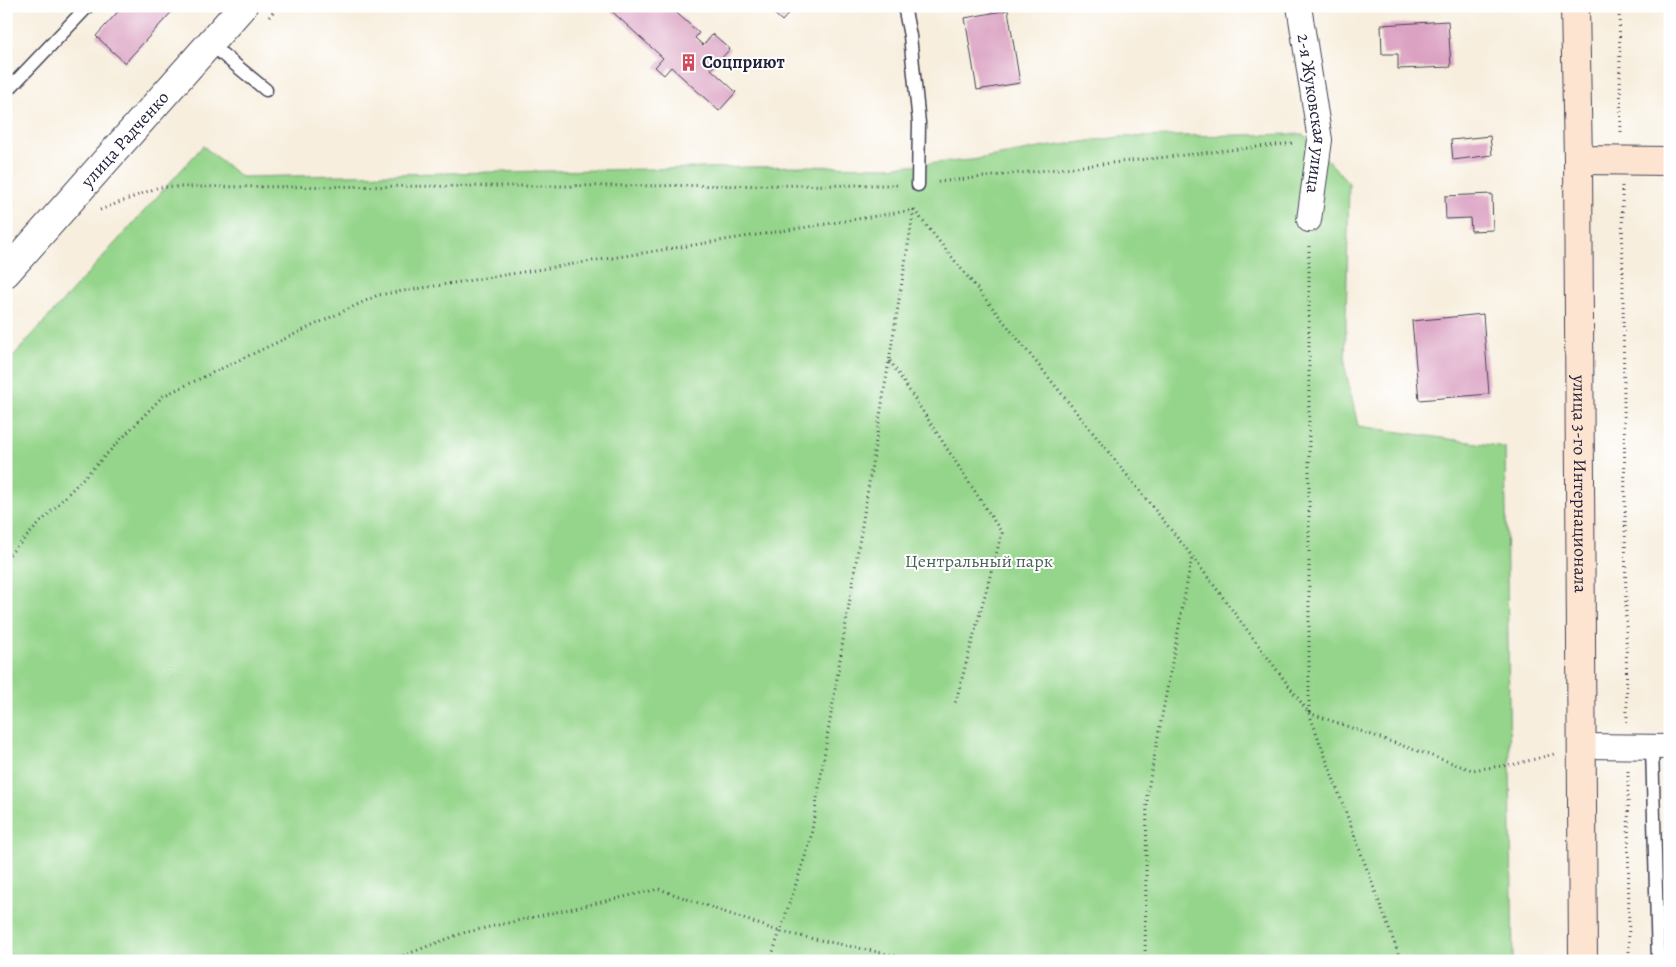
<svg xmlns="http://www.w3.org/2000/svg" width="1676" height="967" viewBox="0 0 1676 967" font-family="Alegreya,serif">
  <rect width="100%" height="100%" fill="#fff"/>
  <filter id="ink" filterUnits="userSpaceOnUse"><feTurbulence type="fractalNoise" baseFrequency=".02" numOctaves="2"/><feDisplacementMap in="SourceGraphic" scale="10" xChannelSelector="R" yChannelSelector="G"/><feConvolveMatrix kernelMatrix="1 2 1 2 8 2 1 2 1" color-interpolation-filters="sRGB"/></filter>
  <filter id="wash" filterUnits="userSpaceOnUse"><feTurbulence type="fractalNoise" baseFrequency=".0096" numOctaves="4" result="noise"/><feDisplacementMap in="SourceGraphic" scale="20" xChannelSelector="R" yChannelSelector="G"/><feGaussianBlur stdDeviation="1.12" result="paint"/><feColorMatrix in="noise" values="0 0 0 0 0 0 0 0 0 0 0 0 0 0 0 0 0 1.4 0 .05"/><feComposite in="paint" operator="in"/></filter>
  <g filter="url(#wash)">
    <rect width="100%" height="100%" fill="#f7eedd"/>
    <path fill="#95d58b" stroke="#5c7c63" d="M 1303,134 L 1349,183 L 1345,368 L 1358,426 L 1505,447 L 1513,961 L 6,961 L 6,364 L 203,146 L 241,177 L 803,166 L 886,167 L 972,160 L 1045,147 L 1120,137 Z"/>
    <g id="blocks">
      <path fill="#dba2c2" d="M 123,6 L 177,6 L 125,63 L 96,36 Z
        M 606,6 L 669,6 L 699,33 L 695,38 L 703,45 L 713,34 L 730,49 L 711,69 L 736,92 L 719,111 L 671,67 L 664,75 L 655,67 L 663,58 Z
        M 766,6 L 795,6 L 782,21 Z
        M 1008,10 L 1020,83 L 977,90 L 965,18 Z
        M 1448,21 L 1451,67 L 1398,69 L 1398,54 L 1382,54 L 1381,25 Z
        M 1490,136 L 1492,155 L 1453,160 L 1451,140 Z
        M 1492,194 L 1493,230 L 1471,231 L 1470,218 L 1446,219 L 1445,196 Z
        M 1483,314 L 1489,394 L 1419,400 L 1412,321 Z"/>
    </g>
  </g>
  <g filter="url(#ink)">
    <use href="#blocks" fill-opacity="0" stroke="#424153" stroke-width="1"/>
    <g fill="none" stroke-linecap="round" stroke-linejoin="round">
      <defs>
        <path id="service" d="M 904,6 L 910,36 L 919,123 L 918,185
          M 210,44 L 266,90
          M 6,92 L 88,6
          M 1652,747 L 1658,961"/>
        <g id="minor">
          <path id="s1" d="M 1299,6 L 1320,140 L 1309,220"/>
          <path d="M 1583,746 L 1670,747"/>
        </g>
        <g id="tertiary">
          <path id="s2" d="M 6,273 L 243,6"/>
        </g>
        <g id="secondary">
          <path id="s3" d="M 1575,6 L 1578,160 L 1583,961"/>
          <path d="M 1578,160 L 1670,161"/>
        </g>
      </defs>
      <use href="#service" stroke="#424153" stroke-width="15"/>
      <use href="#minor" stroke="#424153" stroke-width="26"/>
      <use href="#tertiary" stroke="#424153" stroke-width="30"/>
      <use href="#secondary" stroke="#424153" stroke-width="30"/>
      <path stroke="#424153" stroke-width="3" stroke-dasharray="1 4" stroke-linecap="butt" d="M 1619,6 L 1621,135
        M 269,17 L 278,6
        M 938,182 L 1294,143
        M 1622,186 L 1627,723
        M 100,210 L 159,187 L 899,185
        M 914,210 L 1192,556 L 1309,713 L 1401,961
        M 890,361 L 1002,533 L 955,704
        M 6,558 L 163,396 L 378,295 L 914,210
        M 1309,712 L 1309,244
        M 1309,713 L 1472,770 L 1516,764 L 1554,754
        M 1628,771 L 1629,961
        M 389,961 L 463,933 L 659,889 L 781,932 L 921,961
        M 770,961 L 810,842 L 914,209
        M 1145,961 L 1147,795 L 1192,557"/>
      <use href="#service" stroke="#fff" stroke-width="12"/>
      <use href="#minor" stroke="#fff" stroke-width="24"/>
      <use href="#tertiary" stroke="#fff" stroke-width="28"/>
      <use href="#secondary" stroke="#fde4d1" stroke-width="28"/>
    </g>
  </g>
  <defs>
    <symbol id="building-bare" viewBox="-9 -9 18 18"><path d="M-4-6H4V6H1V3H-1V6H-4ZM-2.5-4.3h1.7v1.8h-1.7ZM.8-4.3h1.7v1.8H.8ZM-2.5-1h1.7V.8h-1.7ZM.8-1h1.7V.8H.8Z" fill="#d1495b" stroke="#fff" stroke-width="2.5" paint-order="stroke"/></symbol>
  </defs>
  <g fill-rule="evenodd">
    <use href="#building-bare" x="676" y="50" width="25" height="25"/>
  </g>
  <g text-anchor="middle" stroke-width="4" stroke-linejoin="round" paint-order="stroke">
    <g font-size="18" font-weight="bold" fill="#22223b" stroke="#fff" text-anchor="start">
      <text x="702" y="68">Соцприют</text>
    </g>
    <g font-size="18" fill="#22223b" stroke="#fff">
      <text dy="6" stroke="none"><textPath href="#s1" startOffset="109">2-я Жуковская улица</textPath></text>
      <text dy="6" stroke="none"><textPath href="#s2" startOffset="179">улица Радченко</textPath></text>
      <text dy="6" stroke="none"><textPath href="#s3" startOffset="478">улица 3-го Интернационала</textPath></text>
    </g>
    <g font-size="18" fill="#4a6157" stroke="#fff">
      <text x="979" y="567">Центральный парк</text>
    </g>
  </g>
  <rect width="1676" height="967" fill="none" stroke="#fff" stroke-width="25"/>
</svg>
